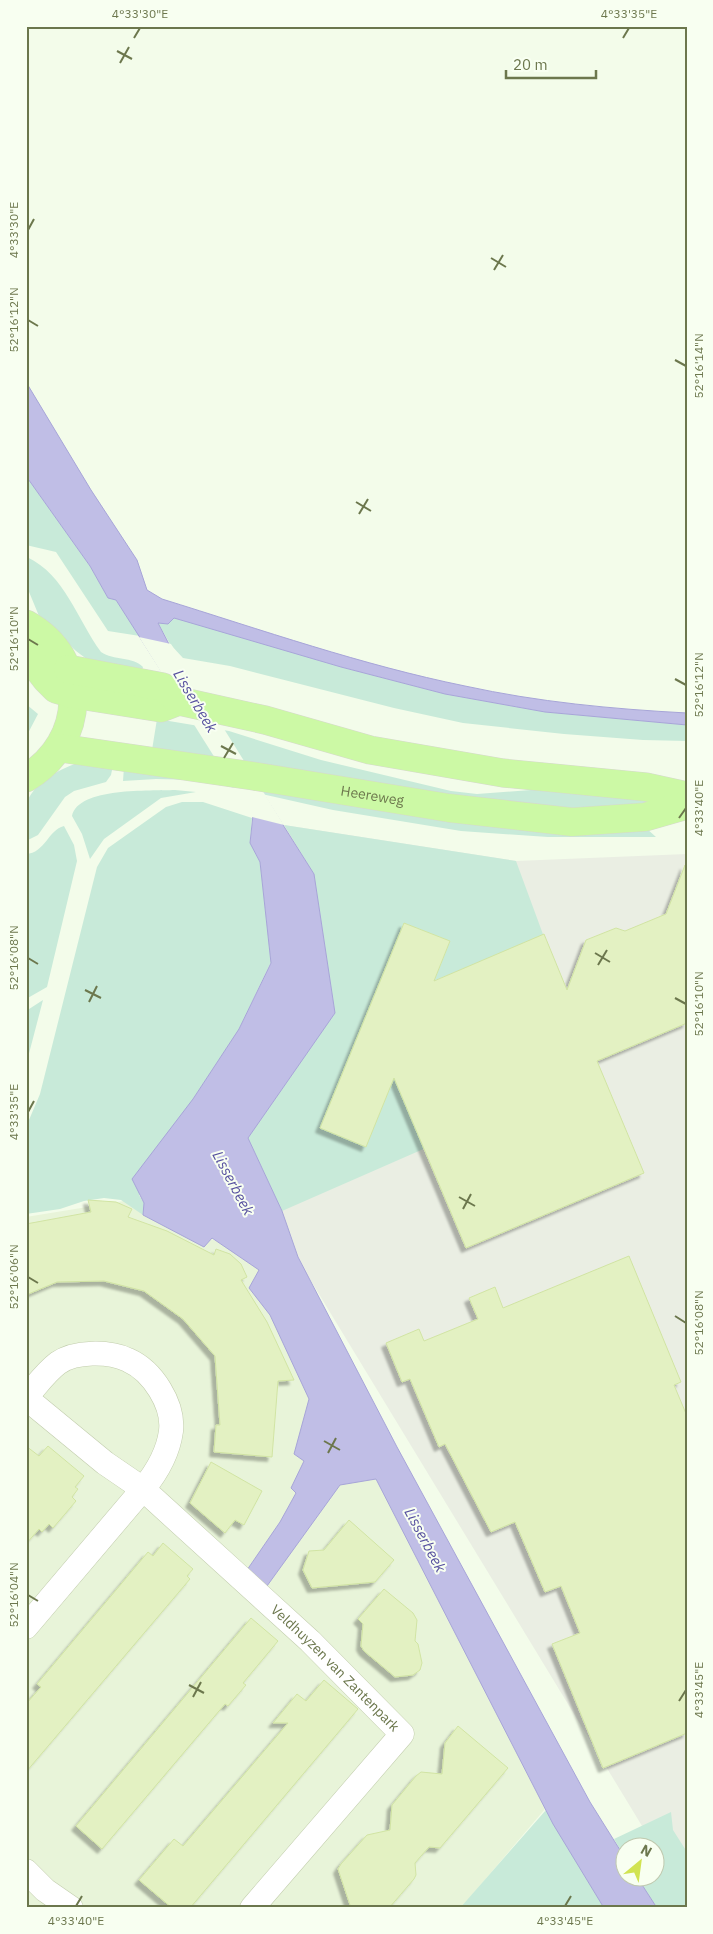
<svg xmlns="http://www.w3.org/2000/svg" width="713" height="1934" viewBox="0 0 713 1934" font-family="'IBM Plex Sans',sans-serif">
  <defs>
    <filter id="shadow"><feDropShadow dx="-4.5" dy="4.5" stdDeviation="1" flood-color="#0004"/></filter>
  </defs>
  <rect width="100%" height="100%" fill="#f3fcea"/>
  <path fill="#e8f4d9" d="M 130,1200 L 268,1266 L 556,1796 L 461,1908 L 26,1908 L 26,1217 Z"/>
  <path fill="#eaeee3" d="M 284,825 L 516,861 L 687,854 L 687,1900 L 229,1146 L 320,982 Z"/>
  <path fill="#c8ead9" d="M 26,476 L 90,566 L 108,598 L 116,600 L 140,636 L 108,631 L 56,552 L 26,545 Z
    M 27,557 C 65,575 77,619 101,652 C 114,661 132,656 143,667 L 141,674 L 88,660 L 76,651 L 39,616 L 27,587 Z
    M 174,617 L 341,667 L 445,694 L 545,712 L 687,725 L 687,741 L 643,740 L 564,734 L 463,723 L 394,708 L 230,666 L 183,658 L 170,644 L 158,623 L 168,624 Z
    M 26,704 L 38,714 L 26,737 Z
    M 157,719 L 229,731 L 321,760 L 451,791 L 477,794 L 544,789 L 647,796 L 648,809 L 565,812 L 152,750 Z
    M 77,763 L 113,765 L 111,775 L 106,782 L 74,791 L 65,797 L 38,835 L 26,841 C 26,831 23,816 26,805 C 32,784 58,770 77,763 Z
    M 124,767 L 646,828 L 656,837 L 548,837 L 461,831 L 333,810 L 200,780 L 156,779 L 123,781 Z
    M 175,790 L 196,792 L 161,798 L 104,839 L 90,859 L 82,834 L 72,816 C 78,787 151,791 175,790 Z
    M 182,802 L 203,802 L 252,818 L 250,843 L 260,862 L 271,962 L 239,1029 L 193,1099 L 139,1195 L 144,1203 L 143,1215 L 121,1200 L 104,1198 L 84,1201 L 60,1209 L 26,1214 L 26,1127 L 40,1094 L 97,867 L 108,848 L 166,807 Z
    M 284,825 L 516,861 L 544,937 L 423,985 L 395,1065 L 428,1147 L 282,1211 L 248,1138 L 335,1013 L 314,874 Z
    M 64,826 L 74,845 L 77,861 L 47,987 L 26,999 L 26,854 C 45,853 48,830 64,826 Z
    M 43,1000 L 26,1065 L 26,1011 Z
    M 546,1810 L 604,1908 L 460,1908 Z
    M 671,1812 L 673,1830 L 687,1852 L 687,1908 L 657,1908 L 637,1877 L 656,1876 L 656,1846 L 626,1846 L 625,1858 L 614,1839 Z"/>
  <path fill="#c0bee6" stroke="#a7a5d8" d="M 26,382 L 91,490 L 137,560 L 147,590 L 162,599 C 262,630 362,665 465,686 C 538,702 612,709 687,713 L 687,725 L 545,712 L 445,694 L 341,667 L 174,618 L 168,624 L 158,623 L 170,646 L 314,874 L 335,1013 L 248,1138 L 282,1211 L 298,1257 L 397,1447 L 590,1802 L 625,1858 L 626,1876 L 637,1877 L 657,1908 L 604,1908 L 553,1824 L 376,1479 L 340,1485 L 267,1586 L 247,1570 L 280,1522 L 296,1493 L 291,1488 L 304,1461 L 294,1454 L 309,1399 L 270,1315 L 249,1288 L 259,1270 L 212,1238 L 204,1247 L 143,1215 L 144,1203 L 132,1179 L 193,1099 L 239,1029 L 271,963 L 260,862 L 250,843 L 253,815 L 116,600 L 108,598 L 90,566 L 26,476 Z"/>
  <path fill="#f3fcea" d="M 139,637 L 171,644 L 284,825 L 252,817 Z"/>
  <path fill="#e3f1c2" stroke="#d1e4a3" filter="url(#shadow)" d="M 685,865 L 687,1023 L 597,1061 L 644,1173 L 466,1248 L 394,1078 L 366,1147 L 320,1128 L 404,923 L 450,941 L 434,981 L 544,934 L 567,990 L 586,940 L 616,928 L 625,931 L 666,914 Z
    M 88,1200 L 116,1202 L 132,1209 L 128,1217 L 167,1231 L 214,1255 L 216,1249 L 230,1254 L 241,1264 L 247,1277 L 241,1280 L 267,1322 L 294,1380 L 278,1381 L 272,1457 L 214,1452 L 216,1425 L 220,1425 L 215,1356 L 183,1319 L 144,1291 L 104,1281 L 57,1282 L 26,1295 L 26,1224 L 91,1212 Z
    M 629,1256 L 681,1382 L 674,1385 L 687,1416 L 687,1733 L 603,1768 L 552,1644 L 580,1633 L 561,1586 L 545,1592 L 515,1522 L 491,1532 L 445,1444 L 439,1447 L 410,1379 L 402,1382 L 386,1343 L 419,1329 L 424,1341 L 478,1319 L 469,1298 L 495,1287 L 503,1308 Z
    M 26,1446 L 39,1456 L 48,1446 L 84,1476 L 75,1487 L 78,1489 L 72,1497 L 76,1501 L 65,1514 L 53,1528 L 49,1524 L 42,1532 L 39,1529 L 26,1544 Z
    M 211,1462 L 262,1491 L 244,1525 L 235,1520 L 225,1533 L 190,1503 Z
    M 349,1520 L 394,1560 L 375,1582 L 312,1588 L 303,1570 L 309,1551 L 324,1550 Z
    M 163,1543 L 193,1569 L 187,1576 L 190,1579 L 26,1772 L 26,1704 L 41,1687 L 37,1684 L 148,1552 L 153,1556 Z
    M 384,1589 L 413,1613 L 417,1620 L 415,1641 L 418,1644 L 422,1663 L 420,1670 L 413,1675 L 395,1677 L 364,1651 L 361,1646 L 363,1624 L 358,1619 Z
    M 251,1618 L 278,1641 L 243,1683 L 246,1685 L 228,1706 L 225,1704 L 102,1849 L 76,1826 Z
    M 324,1680 L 358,1709 L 190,1908 L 172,1908 L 139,1880 L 174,1839 L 183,1846 L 288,1723 L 273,1723 L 297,1694 L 306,1701 Z
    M 458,1726 L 508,1768 L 440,1848 L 429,1847 L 421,1856 L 415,1863 L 416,1875 L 414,1879 L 389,1908 L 351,1908 L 338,1869 L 341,1864 L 367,1835 L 390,1830 L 392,1805 L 416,1776 L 421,1772 L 442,1774 L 445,1743 Z"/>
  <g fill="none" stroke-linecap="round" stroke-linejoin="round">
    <defs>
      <g id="minor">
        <path id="s1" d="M 26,1397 C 36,1386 46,1372 58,1363 C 75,1351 109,1351 128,1360 C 153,1371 174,1405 171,1431 C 168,1454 157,1472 143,1489 L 310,1641 L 402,1734 L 252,1908"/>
        <path d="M 26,1398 L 105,1463 L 143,1489 L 26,1627"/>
        <path d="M 26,1871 L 45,1890 L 71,1908"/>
      </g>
      <g id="primary">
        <path d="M 26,624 C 90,659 87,742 26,778"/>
        <path d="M 26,653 L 46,679 L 56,689 L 73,694 L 161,708 L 179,701"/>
        <path d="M 68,669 L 163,687 L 179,701 L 265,720 L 370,750 L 503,773 L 646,787 L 687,796"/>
        <path id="s2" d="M 60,748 L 253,776 L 449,808 L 572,822 L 645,817 L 687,805"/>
      </g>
    </defs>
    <use href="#minor" stroke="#c2cdad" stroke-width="25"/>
    <use href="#primary" stroke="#d6d9cd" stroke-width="29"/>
    <use href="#minor" stroke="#fff" stroke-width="24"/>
    <use href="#primary" stroke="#ccf9a5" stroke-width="28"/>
  </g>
  <path fill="none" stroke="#6c774d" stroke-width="2" d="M 134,38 L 140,28M 623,38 L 629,28M 117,51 L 132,59M 120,63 L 129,47M 28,230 L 34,219M 491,258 L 506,267M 494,270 L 503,255M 28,320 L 38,326M 675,360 L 686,366M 356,502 L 371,511M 359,514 L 368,499M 28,639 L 38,645M 675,679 L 686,685M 221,746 L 236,754M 224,758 L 233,743M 679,818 L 686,808M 595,953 L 610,962M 28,958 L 38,964M 598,965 L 607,950M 85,990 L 101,998M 675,998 L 686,1004M 89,1002 L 97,986M 28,1112 L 34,1101M 459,1197 L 475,1206M 463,1209 L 471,1194M 28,1277 L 38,1283M 675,1316 L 686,1323M 324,1441 L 340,1450M 328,1453 L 336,1438M 28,1595 L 38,1601M 189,1685 L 204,1693M 193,1697 L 201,1682M 679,1701 L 686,1690M 76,1906 L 82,1896M 565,1906 L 571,1896"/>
  <g text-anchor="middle" stroke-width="4" stroke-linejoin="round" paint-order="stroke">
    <g font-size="14" fill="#6c774d" stroke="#f8fff1">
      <text dy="5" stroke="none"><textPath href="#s2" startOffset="316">Heereweg</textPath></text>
      <text dy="5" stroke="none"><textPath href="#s1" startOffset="535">Veldhuyzen van Zantenpark</textPath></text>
    </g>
    <g font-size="15" font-style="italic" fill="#56509f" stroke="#f8fff1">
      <text transform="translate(195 701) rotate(59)" y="5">Lisserbeek</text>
      <text transform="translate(233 1183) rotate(62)" y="5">Lisserbeek</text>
      <text transform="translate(425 1540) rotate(62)" y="5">Lisserbeek</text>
    </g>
  </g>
  <rect width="713" height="1934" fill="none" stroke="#f8fff1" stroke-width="55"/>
  <g transform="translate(640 1862) rotate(29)"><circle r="24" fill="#f8fff1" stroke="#c0c9af"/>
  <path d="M0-4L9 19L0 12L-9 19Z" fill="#d1e352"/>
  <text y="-8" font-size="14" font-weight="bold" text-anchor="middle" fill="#6c774d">N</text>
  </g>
  <path d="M506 70v8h90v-8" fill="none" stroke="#6c774d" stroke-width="2.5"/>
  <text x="513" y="70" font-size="15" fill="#6c774d" stroke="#f8fff1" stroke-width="4" paint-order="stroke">20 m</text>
  <rect x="28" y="28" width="658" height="1878" fill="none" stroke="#6c774d" stroke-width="2"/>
  <g font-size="12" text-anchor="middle" fill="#6c774d">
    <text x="140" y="18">4°33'30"E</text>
    <text x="629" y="18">4°33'35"E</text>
    <text transform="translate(14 230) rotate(-90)" y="4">4°33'30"E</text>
    <text transform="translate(14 320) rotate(-90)" y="4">52°16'12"N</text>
    <text transform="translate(699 366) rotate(-90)" y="4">52°16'14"N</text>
    <text transform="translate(14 639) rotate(-90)" y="4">52°16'10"N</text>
    <text transform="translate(699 685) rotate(-90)" y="4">52°16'12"N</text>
    <text transform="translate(699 808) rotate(-90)" y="4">4°33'40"E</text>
    <text transform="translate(14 958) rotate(-90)" y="4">52°16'08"N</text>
    <text transform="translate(699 1004) rotate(-90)" y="4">52°16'10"N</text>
    <text transform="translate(14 1112) rotate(-90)" y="4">4°33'35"E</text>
    <text transform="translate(14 1277) rotate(-90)" y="4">52°16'06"N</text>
    <text transform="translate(699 1323) rotate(-90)" y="4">52°16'08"N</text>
    <text transform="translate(14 1595) rotate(-90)" y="4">52°16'04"N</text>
    <text transform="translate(699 1690) rotate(-90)" y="4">4°33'45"E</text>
    <text x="76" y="1925">4°33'40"E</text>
    <text x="565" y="1925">4°33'45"E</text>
  </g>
</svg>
